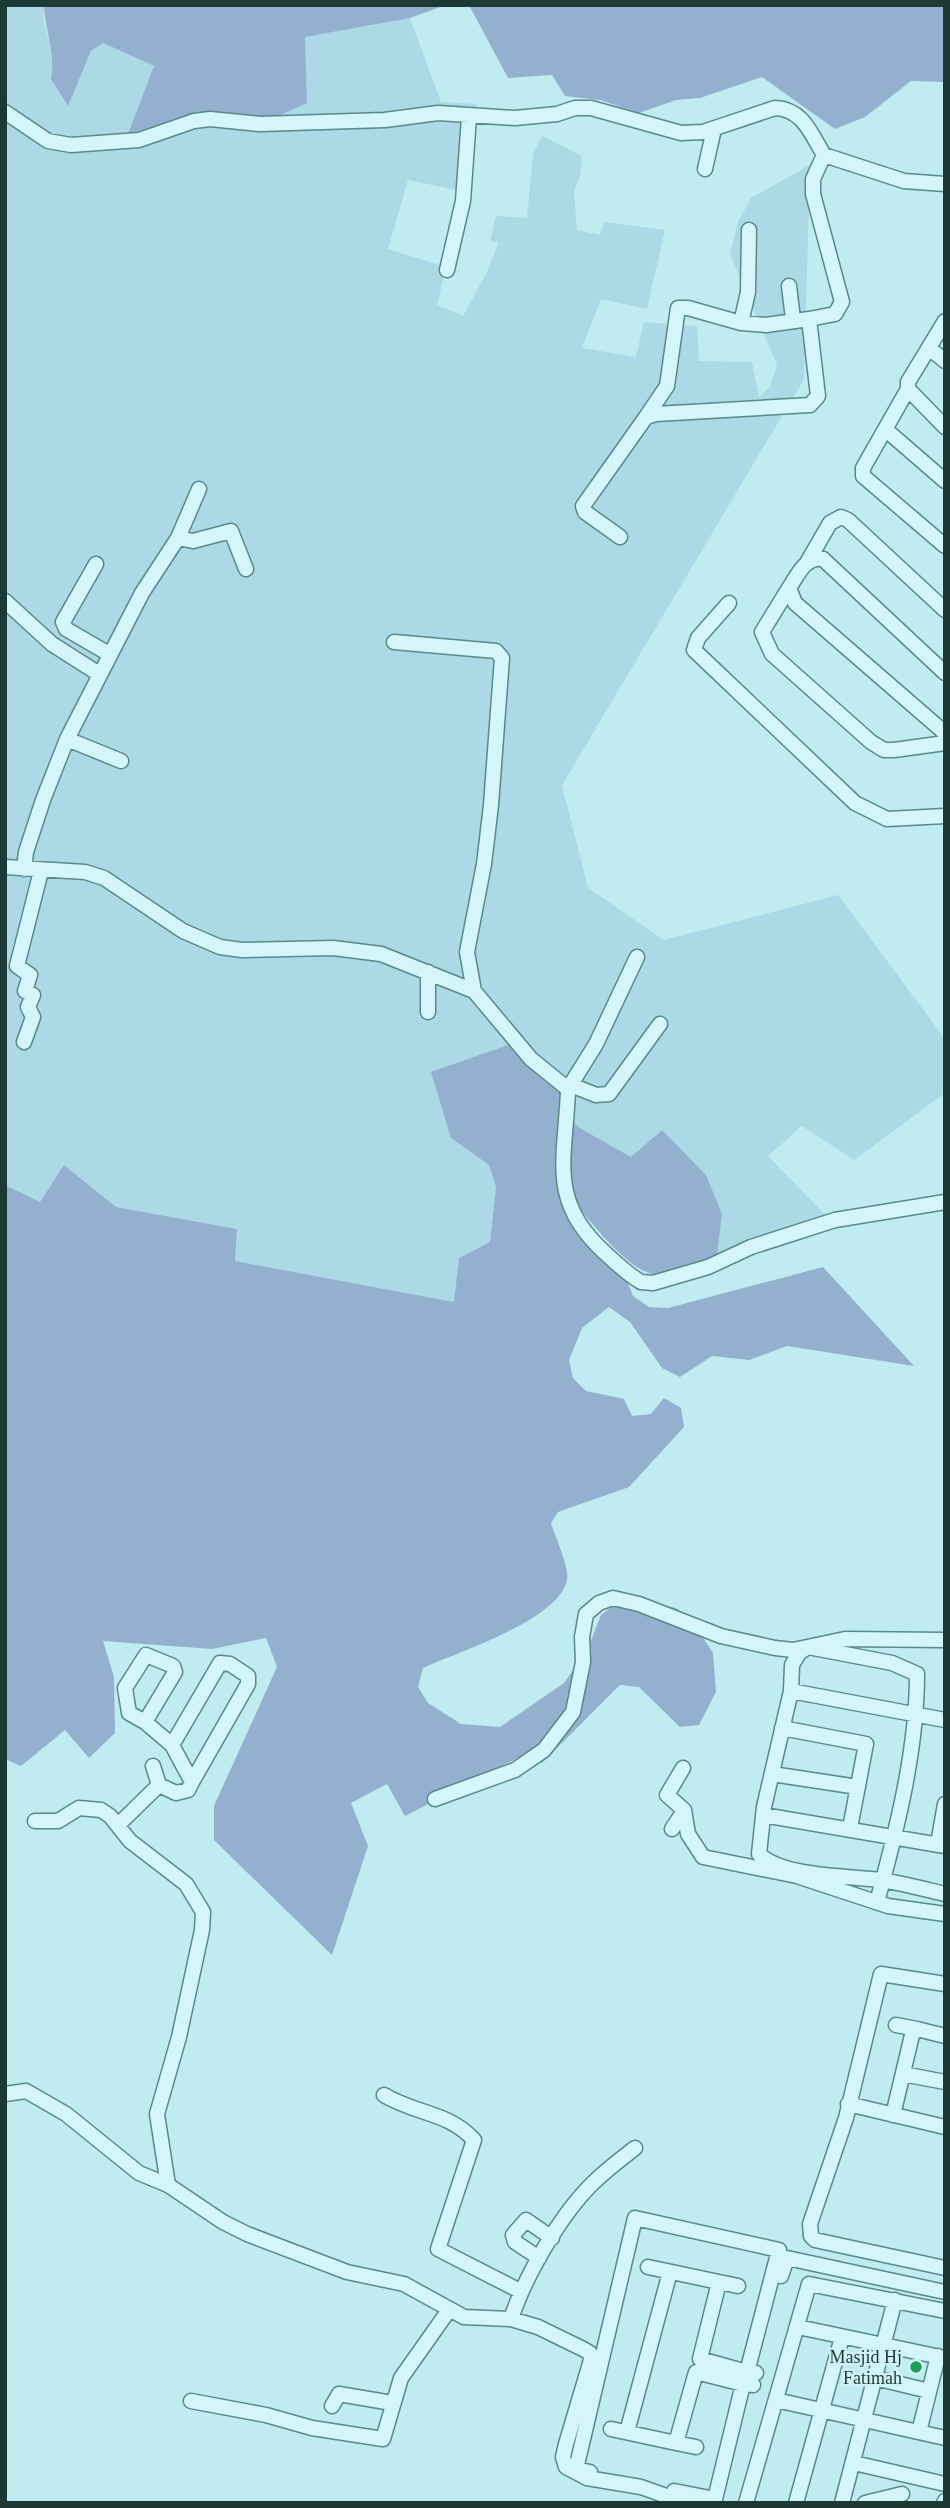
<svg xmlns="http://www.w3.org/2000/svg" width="950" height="2508" viewBox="0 0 950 2508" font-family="'Times New Roman',serif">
  <rect width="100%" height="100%" fill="#c0ebf0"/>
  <path fill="#add8e6" d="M 11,5 L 44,5 L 44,23 L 55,60 L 51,79 L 68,106 L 91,51 L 103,43 L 154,66 L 129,133 L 191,115 L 307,103 L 305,37 L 410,18 L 441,102 L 477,104 L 466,192 L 408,180 L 388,249 L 446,267 L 437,305 L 463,316 L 486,274 L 499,242 L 490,241 L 496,216 L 527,218 L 533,154 L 542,136 L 582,156 L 580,175 L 574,192 L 577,230 L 600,235 L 604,222 L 665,230 L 647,309 L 601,299 L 582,348 L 636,357 L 644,322 L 697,326 L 699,361 L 752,362 L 759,397 L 770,387 L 777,365 L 730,254 L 738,222 L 751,198 L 810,165 L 804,379 L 562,785 L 588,888 L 664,940 L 838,895 L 945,1039 L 945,1093 L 854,1160 L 802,1126 L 768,1156 L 829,1219 L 717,1256 L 722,1214 L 662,1130 L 631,1157 L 580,1128 L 567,1117 L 451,1138 L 489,1165 L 496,1187 L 490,1242 L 459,1258 L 455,1302 L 235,1261 L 237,1229 L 116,1207 L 64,1165 L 40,1203 L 5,1185 L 5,12 Z"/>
  <path fill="#94b0cf" d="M 44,5 L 446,5 L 410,18 L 305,37 L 307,103 L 274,118 L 191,115 L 128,134 L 154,66 L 103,43 L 91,51 L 68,106 L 51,79 C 56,53 45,31 44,5 Z
    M 469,5 L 945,5 L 945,82 L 911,81 L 865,117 L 835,129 L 762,77 L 700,98 L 676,100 L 639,113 L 600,100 L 565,96 L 552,75 L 508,78 Z
    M 519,1041 L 567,1090 L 567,1117 L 580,1128 L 631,1157 L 662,1130 L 706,1175 L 722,1214 L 717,1256 C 701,1262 683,1271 666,1275 C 630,1282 584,1210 562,1188 L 570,1223 L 626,1278 L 633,1296 L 649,1307 L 668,1308 L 823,1267 L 914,1366 L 787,1346 L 749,1360 L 712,1356 L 680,1377 L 662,1368 L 630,1322 L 609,1307 L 582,1328 L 569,1360 L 573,1378 L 586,1391 L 624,1399 L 632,1416 L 651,1414 L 664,1398 L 681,1408 L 684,1427 L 629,1487 L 558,1512 L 551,1523 C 555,1536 570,1569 567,1580 C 559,1620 458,1652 423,1668 L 418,1687 L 428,1703 L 461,1724 L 500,1727 L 564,1683 L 587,1651 L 601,1615 L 617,1603 L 637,1600 L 676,1608 L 692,1621 L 713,1653 L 716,1692 L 699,1725 L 680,1727 L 639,1687 L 620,1685 L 542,1763 L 533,1750 L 405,1816 L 387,1784 L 351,1803 L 368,1846 L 332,1955 L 214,1840 L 214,1806 L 277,1667 L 266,1638 L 212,1649 L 103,1641 L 114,1677 L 115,1733 L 89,1758 L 65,1730 L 21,1766 L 5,1759 L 5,1185 L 40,1202 L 64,1165 L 116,1207 L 237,1229 L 235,1261 L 454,1302 L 459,1258 L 490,1242 L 496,1187 L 489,1165 L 451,1138 L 431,1072 Z"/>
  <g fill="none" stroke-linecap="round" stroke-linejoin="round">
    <defs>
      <path id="minor" d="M 5,112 L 48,141 L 71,145 L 139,140 L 194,121 L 210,119 L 260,124 L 385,120 L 438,113 L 515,118 L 557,114 L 575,108 L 591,108 L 681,133 L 703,132 L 775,108 C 803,109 811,134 824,155 L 904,181 L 945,184
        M 705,169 L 714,129
        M 447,270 L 463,201 L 469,117
        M 789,286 L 793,319
        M 945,321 L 908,382 L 908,389 L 945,427
        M 741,323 L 748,292 L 749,230
        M 929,348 L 945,361
        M 908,389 L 863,468 L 863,476 L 945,546
        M 646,417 L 667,386 L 678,308 L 688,308 L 741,323 L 766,325 L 809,319
        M 885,429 L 945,481
        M 620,537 L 585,512 L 583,506 L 646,417 L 656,414 L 810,405 L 818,396 L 809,319 L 835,314 L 842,302 L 813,194 L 813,179 L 824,155
        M 178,538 L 193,541 L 231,531 L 246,569
        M 808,561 L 830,523 L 841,517 L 848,520 L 945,610
        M 96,564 L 63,622 L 66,629 L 109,654
        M 789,588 L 762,632 L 772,654 L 871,742 L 884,750 L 894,750 L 945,743
        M 5,601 L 52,644 L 99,674
        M 729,603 L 698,638 L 694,650 L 855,803 L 887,819 L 945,816
        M 394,642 L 496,651 L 502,658 L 491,805 L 484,864 L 467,952 L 474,991
        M 945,673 L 823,559 C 805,556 798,575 789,588 L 795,603 L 945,733
        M 67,739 L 121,761
        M 5,867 L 85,872 L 104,878 L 183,931 L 220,947 L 242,950 L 333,948 L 381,954 L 474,991 L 531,1059 L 568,1089 C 566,1157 547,1199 603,1251 C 615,1262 627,1274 641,1282 L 653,1283 L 708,1267 L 751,1247 L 835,1220 L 945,1202
        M 24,869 L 26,852 L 43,800 L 67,739 L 142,593 L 178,538 L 199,489
        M 428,972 L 428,1012
        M 24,1042 L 33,1017 L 28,1007 L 33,995 L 25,991 L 30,975 L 17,966 L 41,871
        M 571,1085 L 596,1095 L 609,1094 L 660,1024
        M 568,1089 L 596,1044 L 637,957
        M 146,1655 L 173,1666 L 175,1672 L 145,1722 L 129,1713 L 125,1688 Z
        M 791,1691 L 945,1720
        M 145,1722 L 172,1745 L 192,1782 L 248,1684 L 248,1676 L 230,1664 L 220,1663 L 172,1745
        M 782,1728 L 866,1744 L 850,1828
        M 153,1766 L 159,1785 L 176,1793 L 188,1790 L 192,1782
        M 683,1768 L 667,1795 L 684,1810 L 688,1834 L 703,1857 L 797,1876 L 888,1906 L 945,1914
        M 772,1774 L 858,1787
        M 435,1799 L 515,1770 L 544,1750 L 573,1712 L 583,1662 L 582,1637 L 586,1614 L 599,1603 L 613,1598 L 639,1604 L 721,1636 L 775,1648 L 793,1650 L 845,1639 L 945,1640
        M 763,1815 L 945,1846
        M 35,1821 L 58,1821 L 79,1808 L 101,1810 L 110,1816 L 130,1841 L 186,1884 L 203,1912 L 202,1930 L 179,2037 L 157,2114 L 168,2185
        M 119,1824 L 159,1785
        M 672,1829 L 684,1811
        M 938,1844 L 945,1804
        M 877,1902 C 897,1829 917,1750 917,1674 L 892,1663 L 808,1647 L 799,1653 L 792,1665 L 791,1691 L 764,1807 L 759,1854 C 782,1877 849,1876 880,1880 C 902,1883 924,1889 945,1894
        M 945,1984 L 881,1974 L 846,2118 L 810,2224 L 811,2236 L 815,2240 L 945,2268
        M 896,2025 L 917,2029
        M 903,2074 L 945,2082
        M 5,2094 L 26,2091 L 66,2114 L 139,2173 L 168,2185 L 223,2222 L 247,2234 L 347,2272 L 404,2284 L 464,2317 L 511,2319 L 538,2327 L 583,2349 L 590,2353 L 591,2360 L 566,2444 L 563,2457 L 566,2467 L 587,2478 L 641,2487 L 686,2503
        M 384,2095 C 415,2114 449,2112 474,2140 L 438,2249 L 520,2291
        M 848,2104 L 945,2127
        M 893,2115 L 912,2035 L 917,2029 L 945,2036
        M 539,2258 L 515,2242 L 513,2235 L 526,2220 L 552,2238
        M 648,2267 L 719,2282 L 700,2359 L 747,2372
        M 781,2276 L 787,2258 L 945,2292
        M 719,2282 L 738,2286
        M 511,2319 C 525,2276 561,2214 593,2183 C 606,2170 621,2159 635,2148
        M 798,2327 L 945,2358
        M 875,2378 L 929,2391
        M 776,2400 L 945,2438
        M 191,2401 L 266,2415 L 312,2428 L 383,2439 L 401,2378 L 449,2310
        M 332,2406 L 339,2394 L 392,2403
        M 611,2429 L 676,2443 L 696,2372 L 743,2384
        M 627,2432 L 670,2272
        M 919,2432 L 938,2356
        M 676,2443 L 696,2447
        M 854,2463 L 945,2484
        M 590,2472 L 576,2469 L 635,2218 L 779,2250 L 747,2372 L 756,2373
        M 674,2491 L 715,2499 L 743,2384 L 753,2385
        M 746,2503 L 809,2284 L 945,2311
        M 796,2503 L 842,2337
        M 842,2503 L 895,2300
        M 865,2503 L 902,2494
        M 944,2503 L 945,2501"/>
    </defs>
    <use href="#minor" stroke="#578a88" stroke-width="17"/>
    <use href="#minor" stroke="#d4f6fb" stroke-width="14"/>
  </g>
  <circle fill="#249d55" stroke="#d0f2f7" stroke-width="2.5" cx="916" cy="2367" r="7"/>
  <g text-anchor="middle" stroke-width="5" stroke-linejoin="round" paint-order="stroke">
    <g font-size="18" fill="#1c3936" stroke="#d0f2f7" text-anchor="end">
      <text x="902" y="2363">Masjid Hj<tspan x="902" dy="21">Fatimah</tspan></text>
    </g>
  </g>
  <rect width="950" height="2508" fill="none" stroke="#1c3936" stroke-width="14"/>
</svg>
